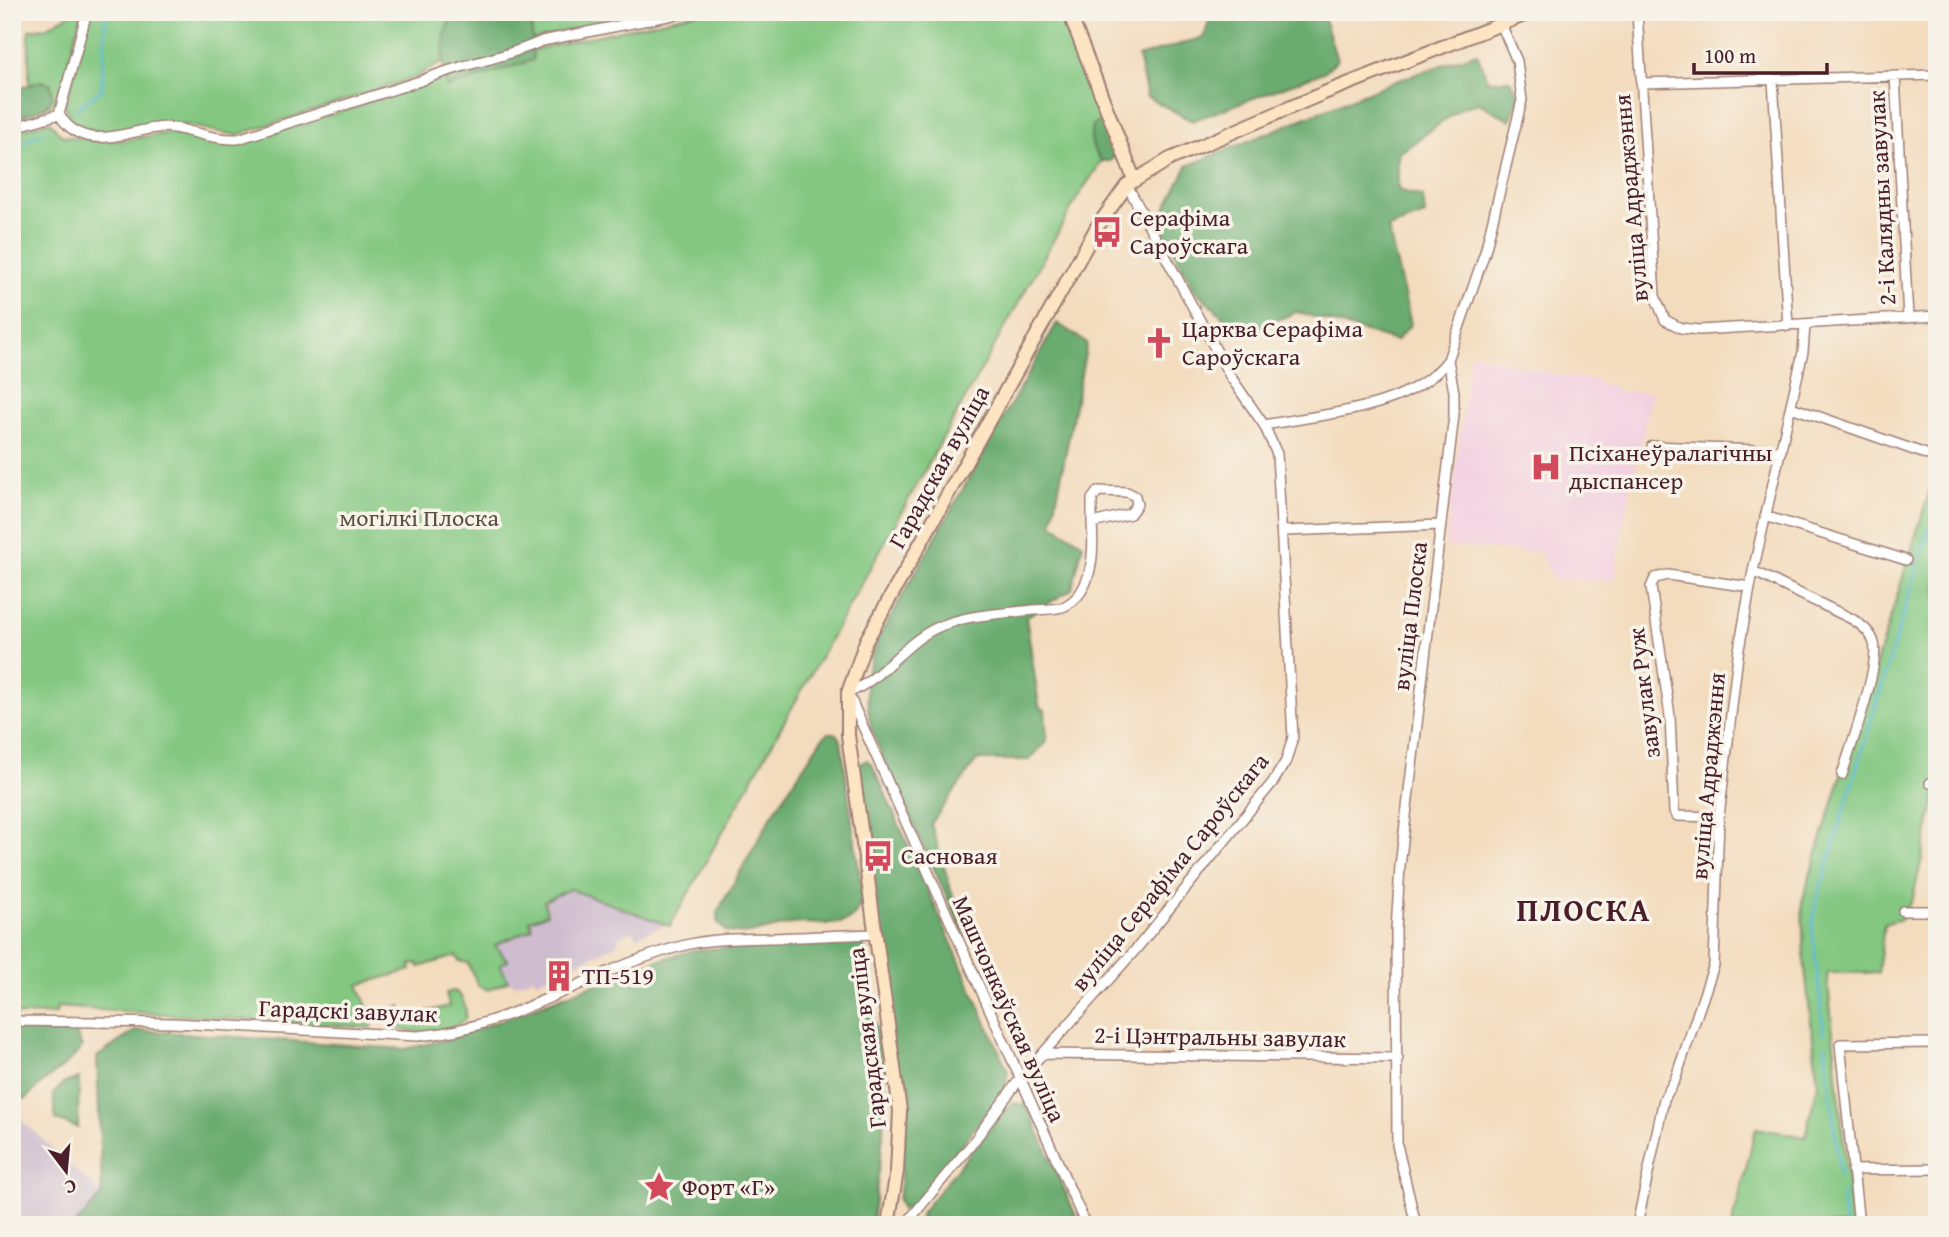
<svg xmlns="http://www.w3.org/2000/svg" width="1949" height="1237" viewBox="0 0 1949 1237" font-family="'Gentium Book Plus',serif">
  <rect width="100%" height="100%" fill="#f7f3e8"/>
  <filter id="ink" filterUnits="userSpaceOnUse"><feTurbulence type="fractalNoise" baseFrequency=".0143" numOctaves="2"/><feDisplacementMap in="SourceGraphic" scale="14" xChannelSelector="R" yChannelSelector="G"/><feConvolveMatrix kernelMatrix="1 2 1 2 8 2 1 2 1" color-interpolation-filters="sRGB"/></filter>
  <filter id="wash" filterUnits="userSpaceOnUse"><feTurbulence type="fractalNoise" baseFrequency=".00686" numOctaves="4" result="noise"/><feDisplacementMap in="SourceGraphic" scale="28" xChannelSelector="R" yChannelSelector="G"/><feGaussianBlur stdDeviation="1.57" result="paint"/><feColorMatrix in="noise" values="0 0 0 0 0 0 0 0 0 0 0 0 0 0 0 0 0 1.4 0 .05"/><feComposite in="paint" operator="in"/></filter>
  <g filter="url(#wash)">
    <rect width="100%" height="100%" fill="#f3dcbe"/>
    <path fill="#f3cfe0" d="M 1470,353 L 1561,376 L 1598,381 L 1597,384 L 1616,386 L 1615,391 L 1652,392 L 1621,534 L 1614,580 L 1554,579 L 1538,549 L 1533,552 L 1446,546 Z"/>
    <path fill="#cfbdcf" d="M 570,889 L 666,924 L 636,937 L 634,931 L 620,936 L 616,945 L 536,982 L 534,977 L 515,985 L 508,981 L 500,963 L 508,961 L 495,945 L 531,930 L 530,920 L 544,901 Z
      M 12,1111 L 102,1195 L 75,1225 L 12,1225 Z"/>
    <path fill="#83c781" stroke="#667356" stroke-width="2" d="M 73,12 L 82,12 L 62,85 L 54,103 L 44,108 L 52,98 L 29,84 L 29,30 L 46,28 Z
      M 91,12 L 676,12 L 570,30 L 441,63 L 414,78 L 237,135 C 217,133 198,126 177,124 C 141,120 114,143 74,124 L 65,106 Z
      M 701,12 L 1061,12 L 1115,147 L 1115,156 L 1110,161 L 1102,161 L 1077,198 L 670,926 L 570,889 L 544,901 L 547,914 L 530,920 L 532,929 L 495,945 L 508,961 L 500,964 L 508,981 L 489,990 L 478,986 L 468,963 L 459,961 L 456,956 L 419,967 L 418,963 L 410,965 L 411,970 L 358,985 L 373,1021 L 372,1028 L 57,1007 L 56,1014 L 12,1015 L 12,133 L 49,121 L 62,136 L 96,140 L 118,141 L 174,132 L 235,145 L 533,50 Z
      M 1937,467 L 1937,790 L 1913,898 L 1902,919 L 1884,924 L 1878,973 L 1827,973 L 1852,1225 L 1732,1225 L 1756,1128 L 1805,1137 L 1818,1084 L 1804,960 L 1802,902 Z
      M 454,991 C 463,994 468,1011 465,1020 C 448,1032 397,1039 386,1019 L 388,1011 L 401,1006 L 404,1018 L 449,1006 L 446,993 Z"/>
    <path fill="#6aac6f" stroke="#5a664d" stroke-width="2" d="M 453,12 L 531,12 L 533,60 L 447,88 C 441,62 441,37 453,12 Z
      M 1212,12 L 1322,12 L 1337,60 L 1324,72 L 1192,121 L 1147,97 L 1138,57 L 1204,37 Z
      M 1477,53 L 1488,81 L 1510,80 L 1520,96 L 1510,120 L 1479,103 L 1463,107 L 1398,154 L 1398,190 L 1423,197 L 1425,215 L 1388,228 L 1411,324 L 1396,341 L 1297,312 L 1241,334 L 1195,290 L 1158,223 L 1187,166 L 1390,83 Z
      M 41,81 L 51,84 L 52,98 L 44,108 L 12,120 L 12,90 Z
      M 1104,120 L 1115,147 L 1115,156 L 1110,161 L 1102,161 C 1092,149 1089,140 1092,125 Z
      M 1057,323 L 1087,343 L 1052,524 L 1083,544 L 1072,589 L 1026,617 L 1039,706 L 1045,710 L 1047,741 L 1029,760 L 977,760 L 931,824 L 965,936 L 881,754 L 870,724 L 865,678 L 879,637 Z
      M 828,733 L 835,733 L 841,741 L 862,893 C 859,938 816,919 791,924 C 769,928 748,938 725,931 L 718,923 L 717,913 L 772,815 L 821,740 Z
      M 867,760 L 873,766 L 1008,1071 L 1004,1091 L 912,1206 L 902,1210 L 898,1200 L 904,1145 L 873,883 C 877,860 872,845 865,823 C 861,807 861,789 859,772 L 860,764 Z
      M 846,939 L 861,943 L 868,954 L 869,986 L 884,1073 L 883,1135 L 872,1225 L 75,1225 L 102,1195 L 97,1057 L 136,1030 L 405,1049 L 454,1038 L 656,961 L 694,950 Z
      M 12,1025 L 75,1031 L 82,1047 C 64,1072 45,1075 26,1099 L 12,1095 Z
      M 79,1078 L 78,1128 L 56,1120 L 53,1094 L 64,1083 Z
      M 1014,1103 L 1025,1105 L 1029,1110 L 1080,1225 L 919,1225 L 922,1212 L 1004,1111 Z"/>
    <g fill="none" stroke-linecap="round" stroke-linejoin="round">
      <path stroke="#5cbada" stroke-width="2.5" d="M 77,109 L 102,89 L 106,12
        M 12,148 L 45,131
        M 1824,1034 L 1812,926 L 1818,896 L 1937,502
        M 1825,1045 L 1840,1176
        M 1842,1192 L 1845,1225"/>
    </g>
  </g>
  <g filter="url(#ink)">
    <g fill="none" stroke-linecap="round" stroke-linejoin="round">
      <defs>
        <path id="street" d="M 1637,12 L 1655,296 L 1665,320 L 1681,328 L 1699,330 L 1937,316
          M 1895,76 L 1908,318
          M 1773,80 L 1788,326
          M 1641,83 L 1937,75
          M 59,114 L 87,12
          M 12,128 L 59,114 C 87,161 138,122 174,128 C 196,132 215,140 238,139 L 423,80 C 462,63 504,59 542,41 L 688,12
          M 1791,407 L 1937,458
          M 1264,425 C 1322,414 1410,410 1448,360
          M 1652,446 L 1781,451
          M 1765,516 L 1906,560
          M 1284,531 L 1441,525
          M 1753,571 L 1852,619 C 1862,625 1871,632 1874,643 C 1880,667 1850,748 1842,775
          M 1930,783 L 1937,783
          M 1719,817 L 1677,816 L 1674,811 L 1670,716 L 1651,587 L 1655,578 L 1668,575 L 1750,587
          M 1903,911 L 1937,911
          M 12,1021 L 173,1023 L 418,1036 C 514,1029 597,965 690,944 C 716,938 743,939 769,938 C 805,937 841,935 876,934
          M 1042,1054 L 1398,1058
          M 1852,1170 L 1937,1169
          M 905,1225 L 971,1145 L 1019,1080 L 1137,948 L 1273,782 L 1286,761 L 1293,737 L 1277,454 L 1264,425 L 1230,376 L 1127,185
          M 1086,1225 L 848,693 C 882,679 901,646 934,629 C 964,614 1001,614 1034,610 C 1043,609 1057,610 1065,606 C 1094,591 1094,550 1092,523 L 1130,514 L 1137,504 L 1135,496 L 1127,492 L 1098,491 L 1092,499 L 1092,523
          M 1416,1225 L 1397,1145 L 1396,930 L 1400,866 L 1454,415 L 1454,392 L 1448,360 L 1485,252 L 1522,100 L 1517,61 L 1501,24
          M 1637,1225 L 1664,1099 L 1675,1080 L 1714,965 L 1719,817 L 1738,655 L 1753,571 L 1803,352 L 1805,325
          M 1859,1225 L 1840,1044 L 1937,1043"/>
        <path id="secondary" d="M 1069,12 L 1134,179
          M 888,1225 L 897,1171 L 900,1111 L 848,735 L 848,693 L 866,641 L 1097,227 L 1127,185 L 1170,159 L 1324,93 L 1532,12"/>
      </defs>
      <use href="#street" stroke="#9e7e74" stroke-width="12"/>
      <use href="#secondary" stroke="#9e7e74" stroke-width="16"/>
      <use href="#street" stroke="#fff" stroke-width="9"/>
      <use href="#secondary" stroke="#fde5c4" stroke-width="12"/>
    </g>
  </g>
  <defs>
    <symbol id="bus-bare" viewBox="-9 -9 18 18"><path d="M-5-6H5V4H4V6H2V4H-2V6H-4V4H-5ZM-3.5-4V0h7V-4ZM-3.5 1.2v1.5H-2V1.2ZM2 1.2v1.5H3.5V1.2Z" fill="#d1495b" stroke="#f7f3e8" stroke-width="2.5" paint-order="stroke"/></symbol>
    <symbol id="church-bare" viewBox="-9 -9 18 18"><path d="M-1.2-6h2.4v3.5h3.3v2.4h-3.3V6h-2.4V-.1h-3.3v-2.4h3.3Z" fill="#d1495b" stroke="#f7f3e8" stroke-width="2.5" paint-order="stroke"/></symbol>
    <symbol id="hospital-bare" viewBox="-9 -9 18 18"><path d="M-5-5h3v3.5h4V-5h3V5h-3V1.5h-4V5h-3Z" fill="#d1495b" stroke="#f7f3e8" stroke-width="2.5" paint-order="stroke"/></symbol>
    <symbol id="building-bare" viewBox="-9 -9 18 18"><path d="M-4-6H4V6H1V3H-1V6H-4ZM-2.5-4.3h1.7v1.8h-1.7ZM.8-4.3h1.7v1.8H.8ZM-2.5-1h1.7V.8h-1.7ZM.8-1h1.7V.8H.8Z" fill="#d1495b" stroke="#f7f3e8" stroke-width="2.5" paint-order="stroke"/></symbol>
    <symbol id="sight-bare" viewBox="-9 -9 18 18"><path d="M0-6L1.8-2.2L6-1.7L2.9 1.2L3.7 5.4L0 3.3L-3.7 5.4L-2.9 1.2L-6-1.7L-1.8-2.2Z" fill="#d1495b" stroke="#f7f3e8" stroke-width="2.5" paint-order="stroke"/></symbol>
  </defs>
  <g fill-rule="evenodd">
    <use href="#bus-bare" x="1085" y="210" width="44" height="44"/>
    <use href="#church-bare" x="1137" y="321" width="44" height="44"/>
    <use href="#hospital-bare" x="1524" y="445" width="44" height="44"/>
    <use href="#bus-bare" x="856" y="834" width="44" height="44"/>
    <use href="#building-bare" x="537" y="954" width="44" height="44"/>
    <use href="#sight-bare" x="637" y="1165" width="44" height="44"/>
  </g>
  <g text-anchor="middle" stroke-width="7" stroke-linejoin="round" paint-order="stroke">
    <g font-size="24" fill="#4a1f2b" stroke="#f7f3e8">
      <text transform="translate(1631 198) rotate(-95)" y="8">вуліца Адраджэння</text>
      <text transform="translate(1882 198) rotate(-93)" y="8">2-і Калядны завулак</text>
      <text transform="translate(939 467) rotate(-61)" y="8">Гарадская вуліца</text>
      <text transform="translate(1410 616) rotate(-83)" y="8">вуліца Плоска</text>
      <text transform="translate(1644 693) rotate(-97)" y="8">завулак Руж</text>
      <text transform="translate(1708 776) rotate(-85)" y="8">вуліца Адраджэння</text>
      <text transform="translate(1170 872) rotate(-51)" y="8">вуліца Серафіма Сароўскага</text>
      <text transform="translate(1009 1009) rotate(66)" y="8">Машчонкаўская вуліца</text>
      <text transform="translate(348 1011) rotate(2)" y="8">Гарадскі завулак</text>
      <text transform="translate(1220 1037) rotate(1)" y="8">2-і Цэнтральны завулак</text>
      <text transform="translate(867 1038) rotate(-97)" y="8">Гарадская вуліца</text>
    </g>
    <g font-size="24" fill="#4a1f2b" stroke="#f7f3e8" text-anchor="start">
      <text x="1130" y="226">Серафіма<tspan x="1130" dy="28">Сароўскага</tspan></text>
      <text x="1182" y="337">Царква Серафіма<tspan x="1182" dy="28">Сароўскага</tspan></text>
      <text x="1569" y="461">Псіханеўралагічны<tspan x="1569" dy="28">дыспансер</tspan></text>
      <text x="901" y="864">Сасновая</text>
      <text x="582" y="984">ТП-519</text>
      <text x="682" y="1195">Форт «Г»</text>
    </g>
    <g font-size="24" fill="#5b5145" stroke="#f7f3e8">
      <text x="419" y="526">могілкі Плоска</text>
    </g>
    <g font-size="32" font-weight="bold" letter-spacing="2" fill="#4a1f2b" stroke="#f7f3e8">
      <text x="1584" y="921">ПЛОСКА</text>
    </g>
  </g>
  <rect width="1949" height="1237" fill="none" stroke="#f7f3e8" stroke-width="42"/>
  <g transform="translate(66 1171) rotate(164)" stroke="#f7f3e8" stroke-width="5" paint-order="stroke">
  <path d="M0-5L12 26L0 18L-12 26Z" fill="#4a1f2b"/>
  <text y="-10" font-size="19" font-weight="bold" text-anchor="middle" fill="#4a1f2b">С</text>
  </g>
  <path d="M1694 63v10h133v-10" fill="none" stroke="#4a1f2b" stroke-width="3.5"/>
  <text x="1704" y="63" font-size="21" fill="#4a1f2b" stroke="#f7f3e8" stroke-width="5" paint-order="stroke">100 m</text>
</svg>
